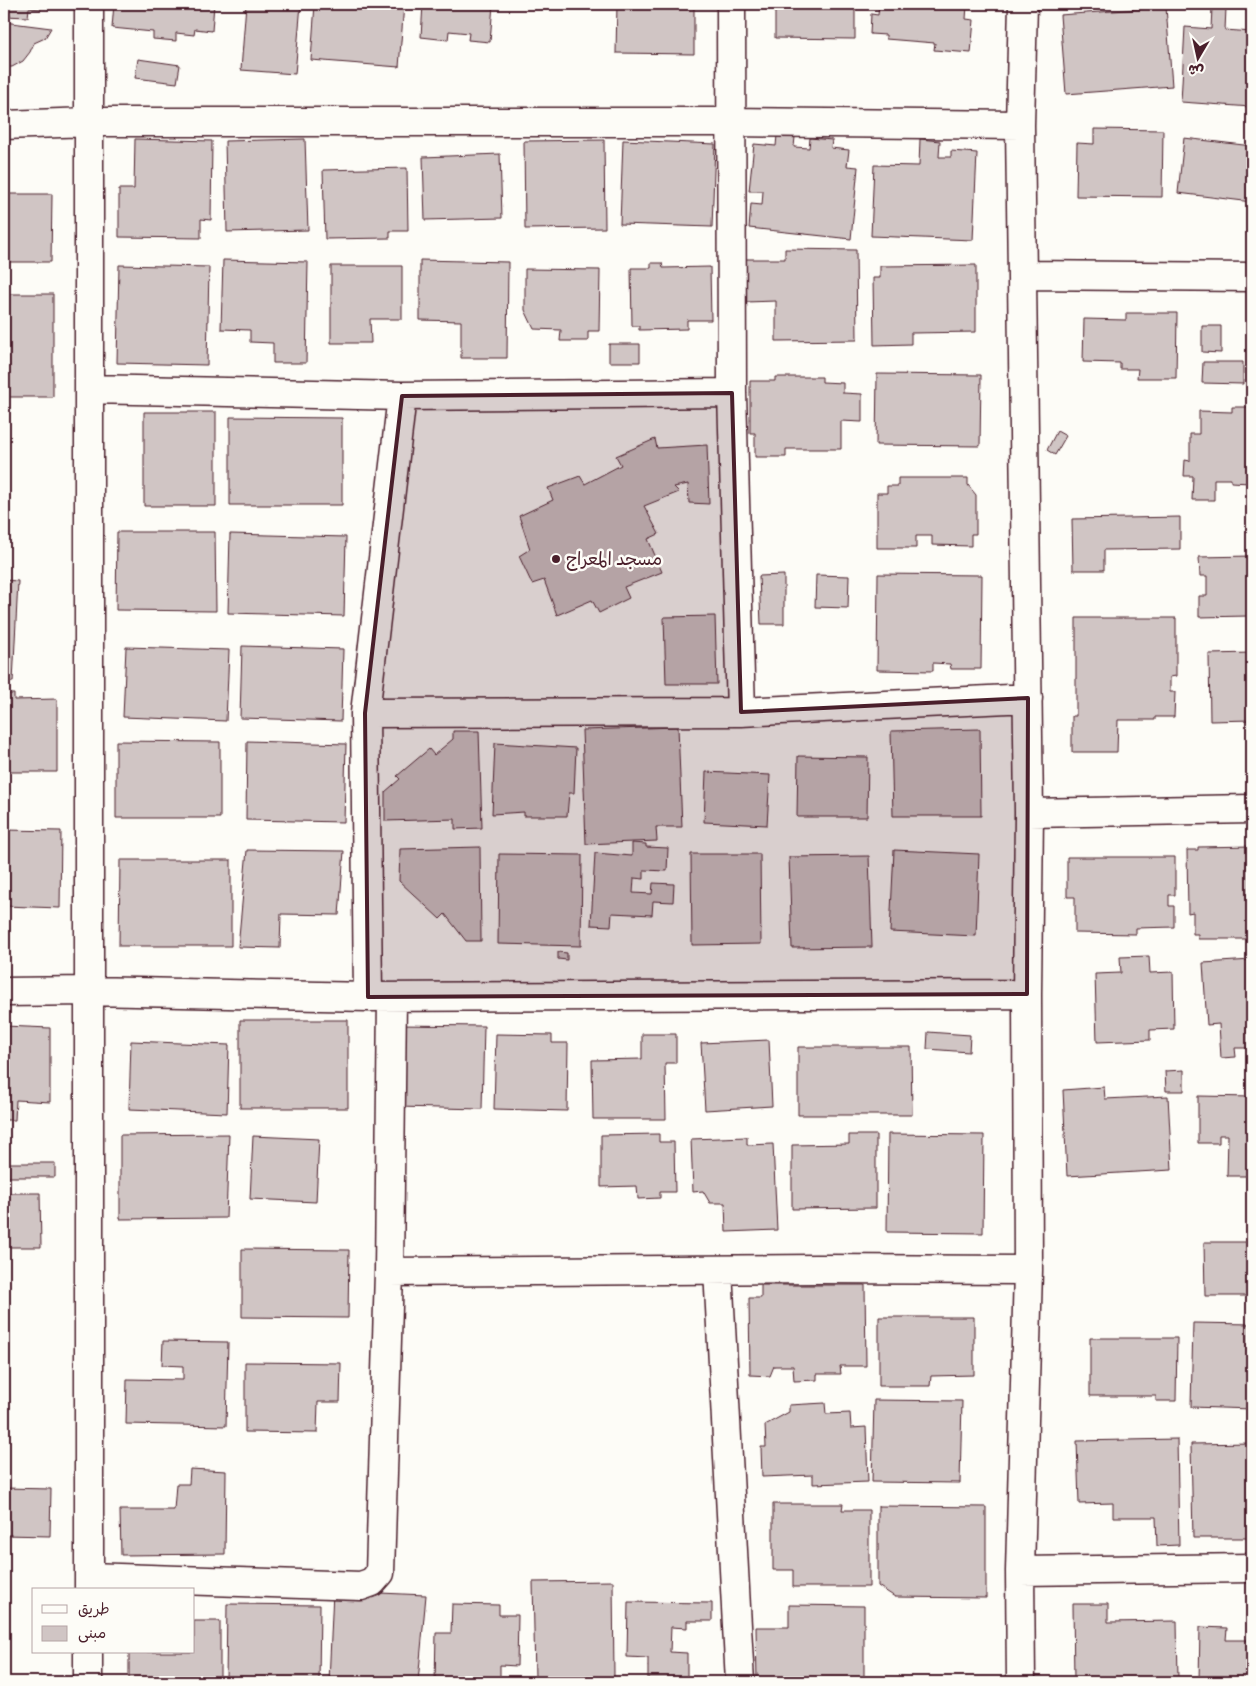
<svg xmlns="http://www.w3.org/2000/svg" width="1256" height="1686" viewBox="0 0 1256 1686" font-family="Itim,'Playpen Sans Arabic',sans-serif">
  <rect width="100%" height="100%" fill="#fdfcf7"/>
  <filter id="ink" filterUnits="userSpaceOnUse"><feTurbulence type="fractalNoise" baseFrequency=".02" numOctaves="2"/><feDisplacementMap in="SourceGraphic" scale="10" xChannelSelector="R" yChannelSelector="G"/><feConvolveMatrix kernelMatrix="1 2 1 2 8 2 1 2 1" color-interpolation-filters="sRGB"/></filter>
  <g filter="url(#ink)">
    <path fill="#d0c5c4" stroke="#4a1f2b" d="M 4,4 L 41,4 L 41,9 L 29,8 L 28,17 L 4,16 Z
      M 114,4 L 214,4 L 212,31 L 195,29 L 194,35 L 176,33 L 176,41 L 153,39 L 153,32 L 112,28 Z
      M 246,4 L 301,4 L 295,74 L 241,70 Z
      M 315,4 L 404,4 L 399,67 L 311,60 Z
      M 423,4 L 493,4 L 490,42 L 468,40 L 469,33 L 449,31 L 448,40 L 421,37 Z
      M 617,4 L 694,4 L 694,54 L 616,53 Z
      M 788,4 L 855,4 L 855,39 L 775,38 L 775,7 L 788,8 Z
      M 879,4 L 974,4 L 974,6 L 967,5 L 966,19 L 974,20 L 971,53 L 934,50 L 935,43 L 886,39 L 886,35 L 870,34 L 871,14 L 878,15 Z
      M 1166,7 L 1172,86 L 1066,94 L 1060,15 Z
      M 1212,7 L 1226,8 L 1225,30 L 1252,32 L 1251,107 L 1181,102 L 1185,27 L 1211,29 Z
      M 4,22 L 51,28 L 45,38 L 34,43 L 30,52 L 23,61 L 12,67 L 4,67 Z
      M 138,59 L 180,65 L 177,83 L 135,78 Z
      M 1094,129 L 1163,130 L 1162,197 L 1076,196 L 1077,143 L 1094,144 Z
      M 777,135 L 795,137 L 794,147 L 809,148 L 810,138 L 832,140 L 831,148 L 849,150 L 847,166 L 858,167 L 851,239 L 749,228 L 751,204 L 762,205 L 763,191 L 749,191 L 754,144 L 776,146 Z
      M 1184,138 L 1252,146 L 1252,202 L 1178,193 Z
      M 135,139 L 212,141 L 211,220 L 201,219 L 201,238 L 119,237 L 119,189 L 134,189 Z
      M 305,139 L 308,230 L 227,232 L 225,141 Z
      M 920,139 L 940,141 L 939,157 L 951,157 L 951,151 L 977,153 L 973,240 L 871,236 L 874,165 L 919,166 Z
      M 604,140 L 605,228 L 525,229 L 524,141 Z
      M 623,140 L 715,144 L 712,227 L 620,224 Z
      M 500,154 L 502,218 L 425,220 L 423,157 Z
      M 407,168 L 408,231 L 390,231 L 390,238 L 325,239 L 323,170 Z
      M 4,194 L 52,194 L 51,262 L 4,262 Z
      M 785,249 L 856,250 L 857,340 L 776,341 L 776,301 L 746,302 L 746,259 L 785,259 Z
      M 223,260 L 308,262 L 306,363 L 273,363 L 273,343 L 250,342 L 250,330 L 221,329 Z
      M 420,260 L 508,262 L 507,358 L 461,358 L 461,321 L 420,320 Z
      M 651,263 L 662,263 L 663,268 L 710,267 L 711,320 L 687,320 L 687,329 L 639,330 L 639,326 L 632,326 L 631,268 L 651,268 Z
      M 119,265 L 209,267 L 207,365 L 117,363 Z
      M 976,265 L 976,332 L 911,333 L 911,344 L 874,345 L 873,278 L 880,278 L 880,266 Z
      M 331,266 L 402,266 L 402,319 L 370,319 L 371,343 L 331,343 Z
      M 525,269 L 600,270 L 599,331 L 588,331 L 588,341 L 560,341 L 561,330 L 534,329 L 525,310 Z
      M 4,294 L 53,294 L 53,397 L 4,397 Z
      M 1126,313 L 1177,313 L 1176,378 L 1137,378 L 1138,369 L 1120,369 L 1120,363 L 1083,362 L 1084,319 L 1126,320 Z
      M 1202,326 L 1221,326 L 1221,353 L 1202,352 Z
      M 609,344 L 640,344 L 640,362 L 609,362 Z
      M 1203,362 L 1243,362 L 1243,384 L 1202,383 Z
      M 877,374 L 981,375 L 980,446 L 876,445 Z
      M 775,377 L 822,377 L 822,382 L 843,383 L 843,393 L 862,394 L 862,422 L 841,421 L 841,449 L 786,449 L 786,457 L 755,457 L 755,433 L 750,433 L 750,381 L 775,381 Z
      M 1232,407 L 1252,407 L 1252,472 L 1250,472 L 1250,483 L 1231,482 L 1231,479 L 1214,479 L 1214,500 L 1192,500 L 1193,476 L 1184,476 L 1185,460 L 1190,461 L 1190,434 L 1199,434 L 1199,411 L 1232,412 Z
      M 144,412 L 216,412 L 216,506 L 144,506 Z
      M 230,417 L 342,418 L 342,505 L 230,505 Z
      M 1057,431 L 1066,436 L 1055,455 L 1047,450 Z
      M 655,439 L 657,448 L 707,445 L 709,504 L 689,503 L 688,484 L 674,487 L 679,492 L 644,506 L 659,534 L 648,539 L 662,572 L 624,587 L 629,598 L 599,613 L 592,600 L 557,615 L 544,580 L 532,584 L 519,556 L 530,549 L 519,516 L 553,500 L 548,488 L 580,476 L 585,484 L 621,465 L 616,456 Z
      M 898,478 L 968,478 L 968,485 L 976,495 L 976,534 L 971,534 L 971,546 L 932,545 L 932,536 L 916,536 L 916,548 L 877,548 L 877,493 L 887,493 L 887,486 L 898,486 Z
      M 1180,517 L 1180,549 L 1104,550 L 1104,570 L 1073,570 L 1072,519 Z
      M 117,532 L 215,532 L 216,611 L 116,610 Z
      M 230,534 L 346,537 L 344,616 L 228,613 Z
      M 1252,556 L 1252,623 L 1248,623 L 1248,616 L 1199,617 L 1199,596 L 1207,596 L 1207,576 L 1200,576 L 1199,557 Z
      M 878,574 L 982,575 L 981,669 L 951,669 L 950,664 L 933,663 L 933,671 L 877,670 Z
      M 784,575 L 784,624 L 761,624 L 759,576 Z
      M 816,575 L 849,576 L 848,608 L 815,607 Z
      M 4,580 L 18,581 L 13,682 L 4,682 Z
      M 715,616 L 717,684 L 666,684 L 664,617 Z
      M 1076,618 L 1176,618 L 1176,676 L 1170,677 L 1170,692 L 1175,692 L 1174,717 L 1155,717 L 1155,720 L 1118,720 L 1117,752 L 1072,752 L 1072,716 L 1076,716 Z
      M 242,646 L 343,649 L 341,721 L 240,718 Z
      M 126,647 L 229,650 L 226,721 L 123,717 Z
      M 1252,653 L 1252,720 L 1210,721 L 1209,654 Z
      M 4,694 L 14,694 L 14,700 L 57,699 L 57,772 L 4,772 Z
      M 678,727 L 682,827 L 656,827 L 657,841 L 586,844 L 582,730 Z
      M 980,729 L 981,816 L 893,816 L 891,731 Z
      M 453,731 L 479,731 L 482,828 L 455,829 L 455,819 L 385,821 L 385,792 L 400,779 L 397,776 L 429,749 L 434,755 L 453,739 Z
      M 116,741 L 220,742 L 220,818 L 116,818 Z
      M 247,741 L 346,744 L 344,822 L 246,820 Z
      M 495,743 L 576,748 L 574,793 L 569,793 L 567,816 L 524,816 L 524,812 L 492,814 Z
      M 798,756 L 868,757 L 867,817 L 797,817 Z
      M 706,772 L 770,775 L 767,825 L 704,822 Z
      M 4,830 L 61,831 L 60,908 L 4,906 Z
      M 632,843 L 646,844 L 646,847 L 668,848 L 667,871 L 644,870 L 644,879 L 634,878 L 633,893 L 652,894 L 653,883 L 674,884 L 673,902 L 653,901 L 652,915 L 612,913 L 611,926 L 591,925 L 595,853 L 632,856 Z
      M 1252,846 L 1252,939 L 1198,939 L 1198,934 L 1193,934 L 1193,912 L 1188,913 L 1187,850 L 1198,850 L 1198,847 Z
      M 480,847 L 481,941 L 466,941 L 445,914 L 440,919 L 399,881 L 400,849 Z
      M 247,850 L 344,851 L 339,915 L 281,914 L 280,948 L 238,947 Z
      M 894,850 L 979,854 L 976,936 L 890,932 Z
      M 499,854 L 582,855 L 581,946 L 498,944 Z
      M 691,854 L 760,854 L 761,944 L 692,945 Z
      M 869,856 L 872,947 L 792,948 L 789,857 Z
      M 1067,857 L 1175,857 L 1175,895 L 1169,895 L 1169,906 L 1174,906 L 1174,927 L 1136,928 L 1136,934 L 1075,933 L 1075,897 L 1067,897 Z
      M 120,860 L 231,860 L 231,946 L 119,946 Z
      M 558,952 L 567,953 L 567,960 L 558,959 Z
      M 1149,956 L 1150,973 L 1173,972 L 1174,1029 L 1150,1030 L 1150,1040 L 1097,1042 L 1095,974 L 1121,973 L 1120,957 Z
      M 1252,960 L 1252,1048 L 1235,1048 L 1236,1057 L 1221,1058 L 1219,1024 L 1207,1025 L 1203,963 Z
      M 240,1020 L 348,1020 L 348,1108 L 240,1108 Z
      M 398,1025 L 484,1026 L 482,1109 L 397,1107 Z
      M 4,1026 L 50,1028 L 50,1102 L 16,1100 L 15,1120 L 4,1120 Z
      M 928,1032 L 970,1035 L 969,1052 L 927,1049 Z
      M 496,1034 L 552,1035 L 552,1043 L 568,1043 L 567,1111 L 494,1109 Z
      M 642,1034 L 676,1034 L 676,1063 L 665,1063 L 666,1119 L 593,1119 L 592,1060 L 642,1059 Z
      M 769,1040 L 772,1106 L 705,1110 L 701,1043 Z
      M 131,1041 L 229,1045 L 227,1113 L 129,1109 Z
      M 798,1047 L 911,1047 L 912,1115 L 798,1115 Z
      M 1184,1070 L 1184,1091 L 1166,1091 L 1165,1071 Z
      M 1104,1087 L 1105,1099 L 1168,1096 L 1172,1170 L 1067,1176 L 1063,1090 Z
      M 1198,1096 L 1252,1097 L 1252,1176 L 1227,1176 L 1228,1135 L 1219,1135 L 1219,1143 L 1198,1143 Z
      M 229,1134 L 226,1218 L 120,1219 L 120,1135 Z
      M 659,1134 L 659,1142 L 674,1142 L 675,1192 L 660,1192 L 660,1198 L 638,1199 L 637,1186 L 601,1187 L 601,1135 Z
      M 888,1134 L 984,1135 L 983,1233 L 887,1232 Z
      M 849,1135 L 876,1135 L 876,1208 L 792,1209 L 792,1145 L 849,1144 Z
      M 253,1136 L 319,1139 L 316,1202 L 250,1199 Z
      M 747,1137 L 747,1145 L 773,1144 L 777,1230 L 726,1232 L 725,1203 L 710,1203 L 703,1191 L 693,1192 L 691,1139 Z
      M 4,1163 L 55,1163 L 55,1177 L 4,1177 Z
      M 4,1193 L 40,1193 L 41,1247 L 5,1247 L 5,1256 L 4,1256 Z
      M 1204,1242 L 1252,1242 L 1252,1296 L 1205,1296 Z
      M 242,1249 L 349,1250 L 348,1318 L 242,1317 Z
      M 761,1285 L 865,1285 L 866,1366 L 840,1366 L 841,1374 L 817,1374 L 817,1380 L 794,1381 L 793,1366 L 774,1366 L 770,1376 L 750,1375 L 749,1298 L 761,1298 Z
      M 879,1317 L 974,1317 L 974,1375 L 931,1376 L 930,1386 L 879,1386 Z
      M 1193,1323 L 1252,1324 L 1252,1409 L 1191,1407 Z
      M 1090,1338 L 1177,1338 L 1176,1401 L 1156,1401 L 1156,1396 L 1090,1396 Z
      M 163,1341 L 228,1342 L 226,1426 L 126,1424 L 127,1379 L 183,1380 L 183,1366 L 162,1365 Z
      M 245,1362 L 341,1363 L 340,1402 L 318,1402 L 317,1433 L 245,1432 Z
      M 874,1400 L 962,1401 L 960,1483 L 872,1482 Z
      M 825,1403 L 826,1414 L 850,1413 L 851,1428 L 866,1427 L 868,1482 L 813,1484 L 813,1475 L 762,1477 L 761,1447 L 766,1447 L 765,1425 L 789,1412 L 789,1405 Z
      M 1177,1439 L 1179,1545 L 1157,1546 L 1156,1517 L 1113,1517 L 1113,1503 L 1079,1504 L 1077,1441 Z
      M 1252,1443 L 1252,1538 L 1193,1538 L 1191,1444 Z
      M 190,1469 L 226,1471 L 225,1554 L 121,1555 L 120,1510 L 174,1510 L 176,1484 L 189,1484 Z
      M 4,1488 L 51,1489 L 50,1536 L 4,1535 Z
      M 773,1504 L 843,1504 L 842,1510 L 869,1510 L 869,1587 L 793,1587 L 793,1570 L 773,1570 Z
      M 878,1506 L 986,1507 L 986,1598 L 895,1597 L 878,1586 Z
      M 613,1581 L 614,1677 L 535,1678 L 533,1582 Z
      M 333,1591 L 426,1595 L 418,1682 L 329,1682 Z
      M 628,1602 L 712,1603 L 712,1621 L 687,1621 L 687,1628 L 671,1627 L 670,1652 L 687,1653 L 687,1682 L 648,1682 L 648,1658 L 627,1657 Z
      M 227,1604 L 320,1605 L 319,1682 L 226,1682 Z
      M 452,1604 L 499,1605 L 499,1615 L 518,1615 L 517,1666 L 500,1665 L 500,1682 L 435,1682 L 436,1633 L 451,1633 Z
      M 1073,1604 L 1108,1604 L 1108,1622 L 1177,1621 L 1178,1680 L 1171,1680 L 1171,1682 L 1074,1682 Z
      M 789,1605 L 864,1606 L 864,1682 L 757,1682 L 756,1627 L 789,1627 Z
      M 194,1621 L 220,1621 L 220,1682 L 129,1682 L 129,1652 L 194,1652 Z
      M 1200,1627 L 1227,1628 L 1226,1640 L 1252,1640 L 1252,1682 L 1199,1682 Z"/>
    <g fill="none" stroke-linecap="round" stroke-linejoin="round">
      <defs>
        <path id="minor" d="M 731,4 L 732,393 L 741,712
          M 4,125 L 89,122 L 732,122 L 1020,125
          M 1022,275 L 1252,277
          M 89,389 L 402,396 L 732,393
          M 365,713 L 741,712 L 1028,698
          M 1029,813 L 1252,809
          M 4,992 L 90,991 L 368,997 L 1027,994
          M 368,997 L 365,713 L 402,396
          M 718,1270 L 740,1682
          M 389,1272 L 817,1269 L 1028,1270
          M 1020,1571 L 1252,1568
          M 89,1577 L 361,1586 L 372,1582 L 380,1573 L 389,1272 L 392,997
          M 89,1590 L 89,4
          M 88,1682 L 88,1652
          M 1021,1682 L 1020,1571 L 1028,1270 L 1027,994 L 1029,813 L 1020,125 L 1023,4"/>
      </defs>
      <use href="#minor" stroke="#4a1f2b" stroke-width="31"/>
      <use href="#minor" stroke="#fdfcf7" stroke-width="28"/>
    </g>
  </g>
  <path fill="#4a1f2b" fill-opacity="0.2" stroke="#4a1f2b" stroke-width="4" stroke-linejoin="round" d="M 732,393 L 741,712 L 1028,698 L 1027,994 L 368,997 L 365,713 L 402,396 Z"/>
  <circle fill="#4a1f2b" stroke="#fdfcf7" stroke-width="2" cx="556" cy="559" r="5"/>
  <g text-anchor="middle" stroke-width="5" stroke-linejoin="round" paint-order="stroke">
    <g font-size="18" fill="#4a1f2b" stroke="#fdfcf7" text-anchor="start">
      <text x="566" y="565">مسجد المعراج</text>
    </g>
  </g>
  <rect width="1256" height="1686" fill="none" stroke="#fdfcf7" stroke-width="20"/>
  <rect x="10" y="10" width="1236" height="1666" fill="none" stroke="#4a1f2b" stroke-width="2" filter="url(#ink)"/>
  <rect x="32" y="1588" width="162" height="65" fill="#fdfcf7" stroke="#b5a4a5"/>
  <rect x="42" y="1605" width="25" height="8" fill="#fdfcf7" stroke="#b5a4a5"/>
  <text x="78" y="1614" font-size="15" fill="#4a1f2b">طريق</text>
  <rect x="42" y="1626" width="25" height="15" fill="#d0c5c4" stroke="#b5a4a5"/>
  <text x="78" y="1638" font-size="15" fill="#4a1f2b">مبنى</text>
  <g transform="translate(1198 58) rotate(189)" stroke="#fdfcf7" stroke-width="4" paint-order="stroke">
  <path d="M0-4L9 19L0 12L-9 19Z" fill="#4a1f2b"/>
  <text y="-8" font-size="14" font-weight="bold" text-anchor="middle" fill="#4a1f2b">ش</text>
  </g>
</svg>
